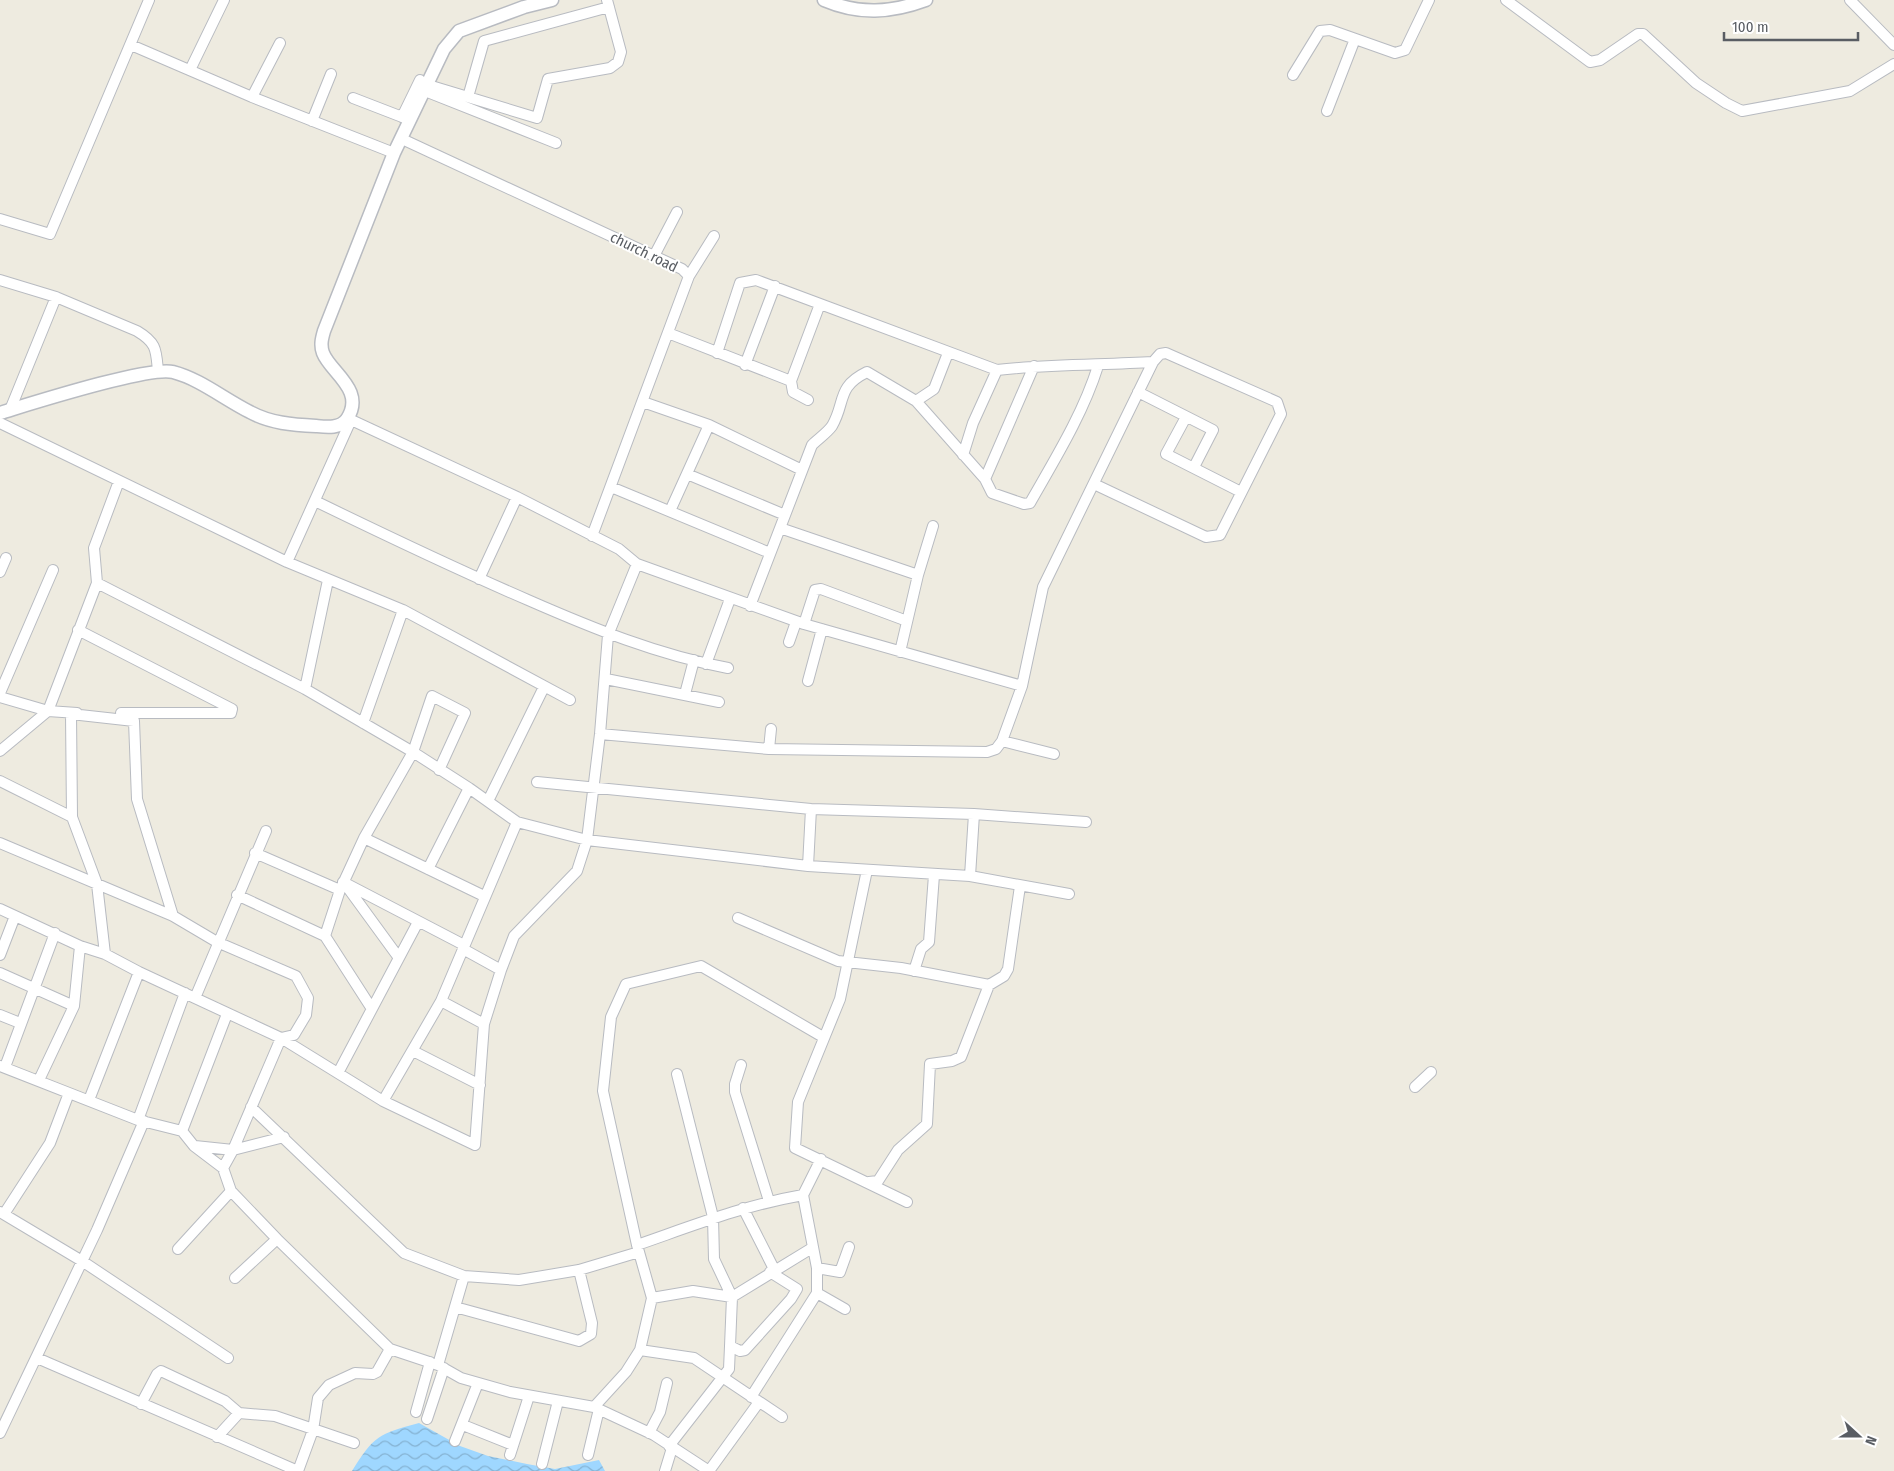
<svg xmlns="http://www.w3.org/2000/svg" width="1894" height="1471" viewBox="0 0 1894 1471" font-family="'Fira Sans Condensed',sans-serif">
  <defs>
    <pattern id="water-waves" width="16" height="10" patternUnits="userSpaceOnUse" patternTransform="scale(1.25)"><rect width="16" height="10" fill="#9fd7ff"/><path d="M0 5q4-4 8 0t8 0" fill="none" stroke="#85b2d2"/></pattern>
  </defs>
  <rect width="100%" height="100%" fill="#eeebe0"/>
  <path fill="url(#water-waves)" d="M 419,1423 L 460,1446 L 488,1456 L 527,1464 L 555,1469 L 599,1460 L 605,1471 L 352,1471 C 374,1436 378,1434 419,1423 Z"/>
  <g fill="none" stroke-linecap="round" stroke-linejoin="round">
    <defs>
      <path id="minor" d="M 1506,0 L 1590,62 L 1600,60 L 1638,34 L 1643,34 L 1696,83 L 1726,103 L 1742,111 L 1850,91 L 1894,64
        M 1850,0 L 1894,45
        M 131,45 L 252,97 L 394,153
        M 190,70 L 224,0
        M 1293,75 L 1320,31 L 1330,30 L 1395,53 L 1405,50 L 1429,0
        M 428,85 L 537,118 L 548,79 L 610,68 L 618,62 L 621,52 L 607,0
        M 425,91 L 556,143
        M 252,97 L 280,43
        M 468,97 L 484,41 L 609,7
        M 353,98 L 410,120
        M 1327,111 L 1355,39
        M 402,117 L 420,80
        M 312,121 L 331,74
        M 402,139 L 682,269 L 689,276 L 592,536
        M 0,219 L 50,234 L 149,0
        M 654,256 L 677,212
        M 689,276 L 714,236
        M 0,280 L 56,297 L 137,331 C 157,343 156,350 158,371
        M 668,333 L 791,381 L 793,392 L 808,400
        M 717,353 L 740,283 L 756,280 L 997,370 C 1049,364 1101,365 1153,362
        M 745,365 L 775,286
        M 791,381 L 820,304
        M 1138,392 L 1213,430 L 1194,467
        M 916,401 L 934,389 L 948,353
        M 643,402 L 709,425 L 802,470
        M 10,410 L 56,297
        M 1186,417 L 1166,454 L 1241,492
        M 347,418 L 517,497 L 619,549 L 637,564 L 804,624 L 1022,686
        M 0,423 L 287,562 L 403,610 L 570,700
        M 963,455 L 973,423 L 997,370
        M 687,474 L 785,515
        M 985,479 L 1034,366
        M 611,487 L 770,553
        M 315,501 C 385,535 456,569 528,600 C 592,628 658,655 728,668
        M 670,511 L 709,425
        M 780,528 L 918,575
        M 287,562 L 351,420
        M 0,572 L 6,558
        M 479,579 L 517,497
        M 97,583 L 94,548 L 119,481
        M 750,606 L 812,445 C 818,439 827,433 832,426 C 846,402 836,387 867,372 L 916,401 L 985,479 L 992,493 L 1024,504 L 1030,503 C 1055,459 1083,414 1098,366
        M 804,624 L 815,590 L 821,589 L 907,621
        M 78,630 L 232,709 L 231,713 L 121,713
        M 789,642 L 796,622
        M 900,652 L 918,575 L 933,526
        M 706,664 L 730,599
        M 606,679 L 719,702
        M 808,681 L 822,629
        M 305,689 L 328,580
        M 0,693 L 53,570
        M 685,694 L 694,660
        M 0,697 L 48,711 L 77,713
        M 363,723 L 403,610
        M 600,734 L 769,749 L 987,752 L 996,749 L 1002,741 L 1022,686 L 1043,587 L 1153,362 L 1160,354 L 1166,353 L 1277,402 L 1281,414 L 1220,535 L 1206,537 L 1094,484
        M 1002,741 L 1054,754
        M 769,749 L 771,729
        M 0,751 L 48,711 L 97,583 L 305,689 L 413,752 L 469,788 L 517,822 L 587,840 L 808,866 L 970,876 L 1069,894
        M 0,781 L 72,817
        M 537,782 L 811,809 L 974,814 L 1086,822
        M 488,801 L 544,687
        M 364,838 L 484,896
        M 0,843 L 173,916 L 217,942 L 296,976 L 308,998 L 306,1015 L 294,1035 L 281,1038 L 233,1150 L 223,1168
        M 255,853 L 340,890
        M 808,866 L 811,809
        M 428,869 L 469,788
        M 867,870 L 840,999 L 798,1102 L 795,1148 L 907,1202
        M 970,876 L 974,814
        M 343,882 L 464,945
        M 345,884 L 399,958
        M 237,895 L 325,936 L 372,1009
        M 0,909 L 80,946 L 105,954 L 139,972 L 281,1038 L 383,1101 L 475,1145 L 484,1024 L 501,970 L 514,936 L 577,871 L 587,840 L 600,734 L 608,635 L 637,564
        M 738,918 L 838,961 L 901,968 L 989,985
        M 325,936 L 340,890 L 364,838 L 413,752 L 432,696 L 465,713 L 439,770
        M 463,949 L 501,970
        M 105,954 L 97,884 L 72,817 L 71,714 L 134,721 L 137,799 L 173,916
        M 0,955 L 15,916
        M 914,971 L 921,949 L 929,942 L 934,875
        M 0,973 L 74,1006
        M 195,998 L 266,831
        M 441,1001 L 484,1024
        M 0,1015 L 20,1023
        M 413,1051 L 480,1085
        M 741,1065 L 735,1084 L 735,1092 L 769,1201
        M 0,1066 L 138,1120 L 182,1131 L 194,1146 L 223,1168 L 231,1191 L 277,1239 L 390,1349 L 438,1365 L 461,1378 L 510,1392 L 594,1407 L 654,1435 L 709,1471
        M 5,1067 L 55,933
        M 338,1073 L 418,922
        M 677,1074 L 713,1217 L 714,1259 L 732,1297 L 730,1346 L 740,1351 L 745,1350 L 791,1299 L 797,1289 L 770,1272
        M 39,1080 L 74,1006 L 80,946
        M 1415,1087 L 1431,1072
        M 89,1100 L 139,972
        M 383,1101 L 441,1001 L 517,822
        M 251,1107 L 404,1253 L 464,1276 L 519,1280 L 579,1270 L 639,1252 L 637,1245 C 692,1226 745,1205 803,1195
        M 138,1120 L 185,993
        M 182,1131 L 227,1014
        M 195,1146 L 233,1150 L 284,1137
        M 869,1182 L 878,1181 L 898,1150 L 927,1124 L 930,1064 L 952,1061 L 961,1057 L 989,985 L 1004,976 L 1008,969 L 1020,886
        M 743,1208 L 774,1269
        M 0,1212 L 82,1261 L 228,1358
        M 4,1214 L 50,1143 L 69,1093
        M 637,1245 L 603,1091 L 611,1017 L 626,984 L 701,966 L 823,1037
        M 178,1249 L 231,1191
        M 817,1268 L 840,1272 L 849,1247
        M 235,1278 L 277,1239
        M 817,1293 L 845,1309
        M 652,1298 L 693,1291 L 732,1297 L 812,1248
        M 455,1307 L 579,1341 L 591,1334 L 592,1323 L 579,1270
        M 640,1350 L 694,1358 L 782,1417
        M 37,1358 L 298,1471
        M 438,1365 L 464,1276
        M 751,1397 L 817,1293 L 817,1268 L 803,1195 L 821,1159
        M 141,1404 L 157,1374 L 161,1371 L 225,1401 L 239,1413
        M 594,1407 L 626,1372 L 640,1350 L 652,1298 L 639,1252
        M 416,1412 L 430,1362
        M 427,1419 L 444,1368
        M 463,1425 L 513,1445
        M 0,1433 L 97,1230 L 144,1121
        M 649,1433 L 660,1412 L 667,1383
        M 217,1437 L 239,1413 L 275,1416 L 354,1443
        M 455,1441 L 478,1383
        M 669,1446 L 729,1369 L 730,1346
        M 510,1455 L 529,1396
        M 588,1455 L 599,1409
        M 542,1464 L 558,1401
        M 298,1471 L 313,1430 L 318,1398 L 329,1385 L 355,1373 L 373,1374 L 377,1372 L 390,1349
        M 665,1471 L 672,1448
        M 709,1471 L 759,1402"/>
      <path id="tertiary" d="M 824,0 C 859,15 891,13 926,0
        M 0,413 C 30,404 148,366 173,372 C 200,379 224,399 250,412 C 270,423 293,425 316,426 C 326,427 340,429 347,419 C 366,390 330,372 323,353 C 320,345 322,338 324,331 L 394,153 L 444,49 L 459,31 L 524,7 L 552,0"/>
    </defs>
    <use href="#minor" stroke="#b8bbc1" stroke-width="12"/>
    <use href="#tertiary" stroke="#b8bbc1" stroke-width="15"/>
    <use href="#minor" stroke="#fff" stroke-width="10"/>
    <use href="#tertiary" stroke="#fff" stroke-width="12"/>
  </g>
  <g text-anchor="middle" stroke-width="4" stroke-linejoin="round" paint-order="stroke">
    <g font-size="15" fill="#595d63" stroke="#fff">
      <text transform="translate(644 252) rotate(26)" y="5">church road</text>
    </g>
  </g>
  <g transform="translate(1859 1436) rotate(111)" stroke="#ffffff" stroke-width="4" paint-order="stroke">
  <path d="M0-4L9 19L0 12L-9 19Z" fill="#595d63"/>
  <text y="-8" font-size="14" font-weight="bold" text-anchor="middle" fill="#595d63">N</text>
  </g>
  <path d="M1724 32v8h134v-8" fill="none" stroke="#595d63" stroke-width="2.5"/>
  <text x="1732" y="32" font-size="15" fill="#595d63" stroke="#ffffff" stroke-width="4" paint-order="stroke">100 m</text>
</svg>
